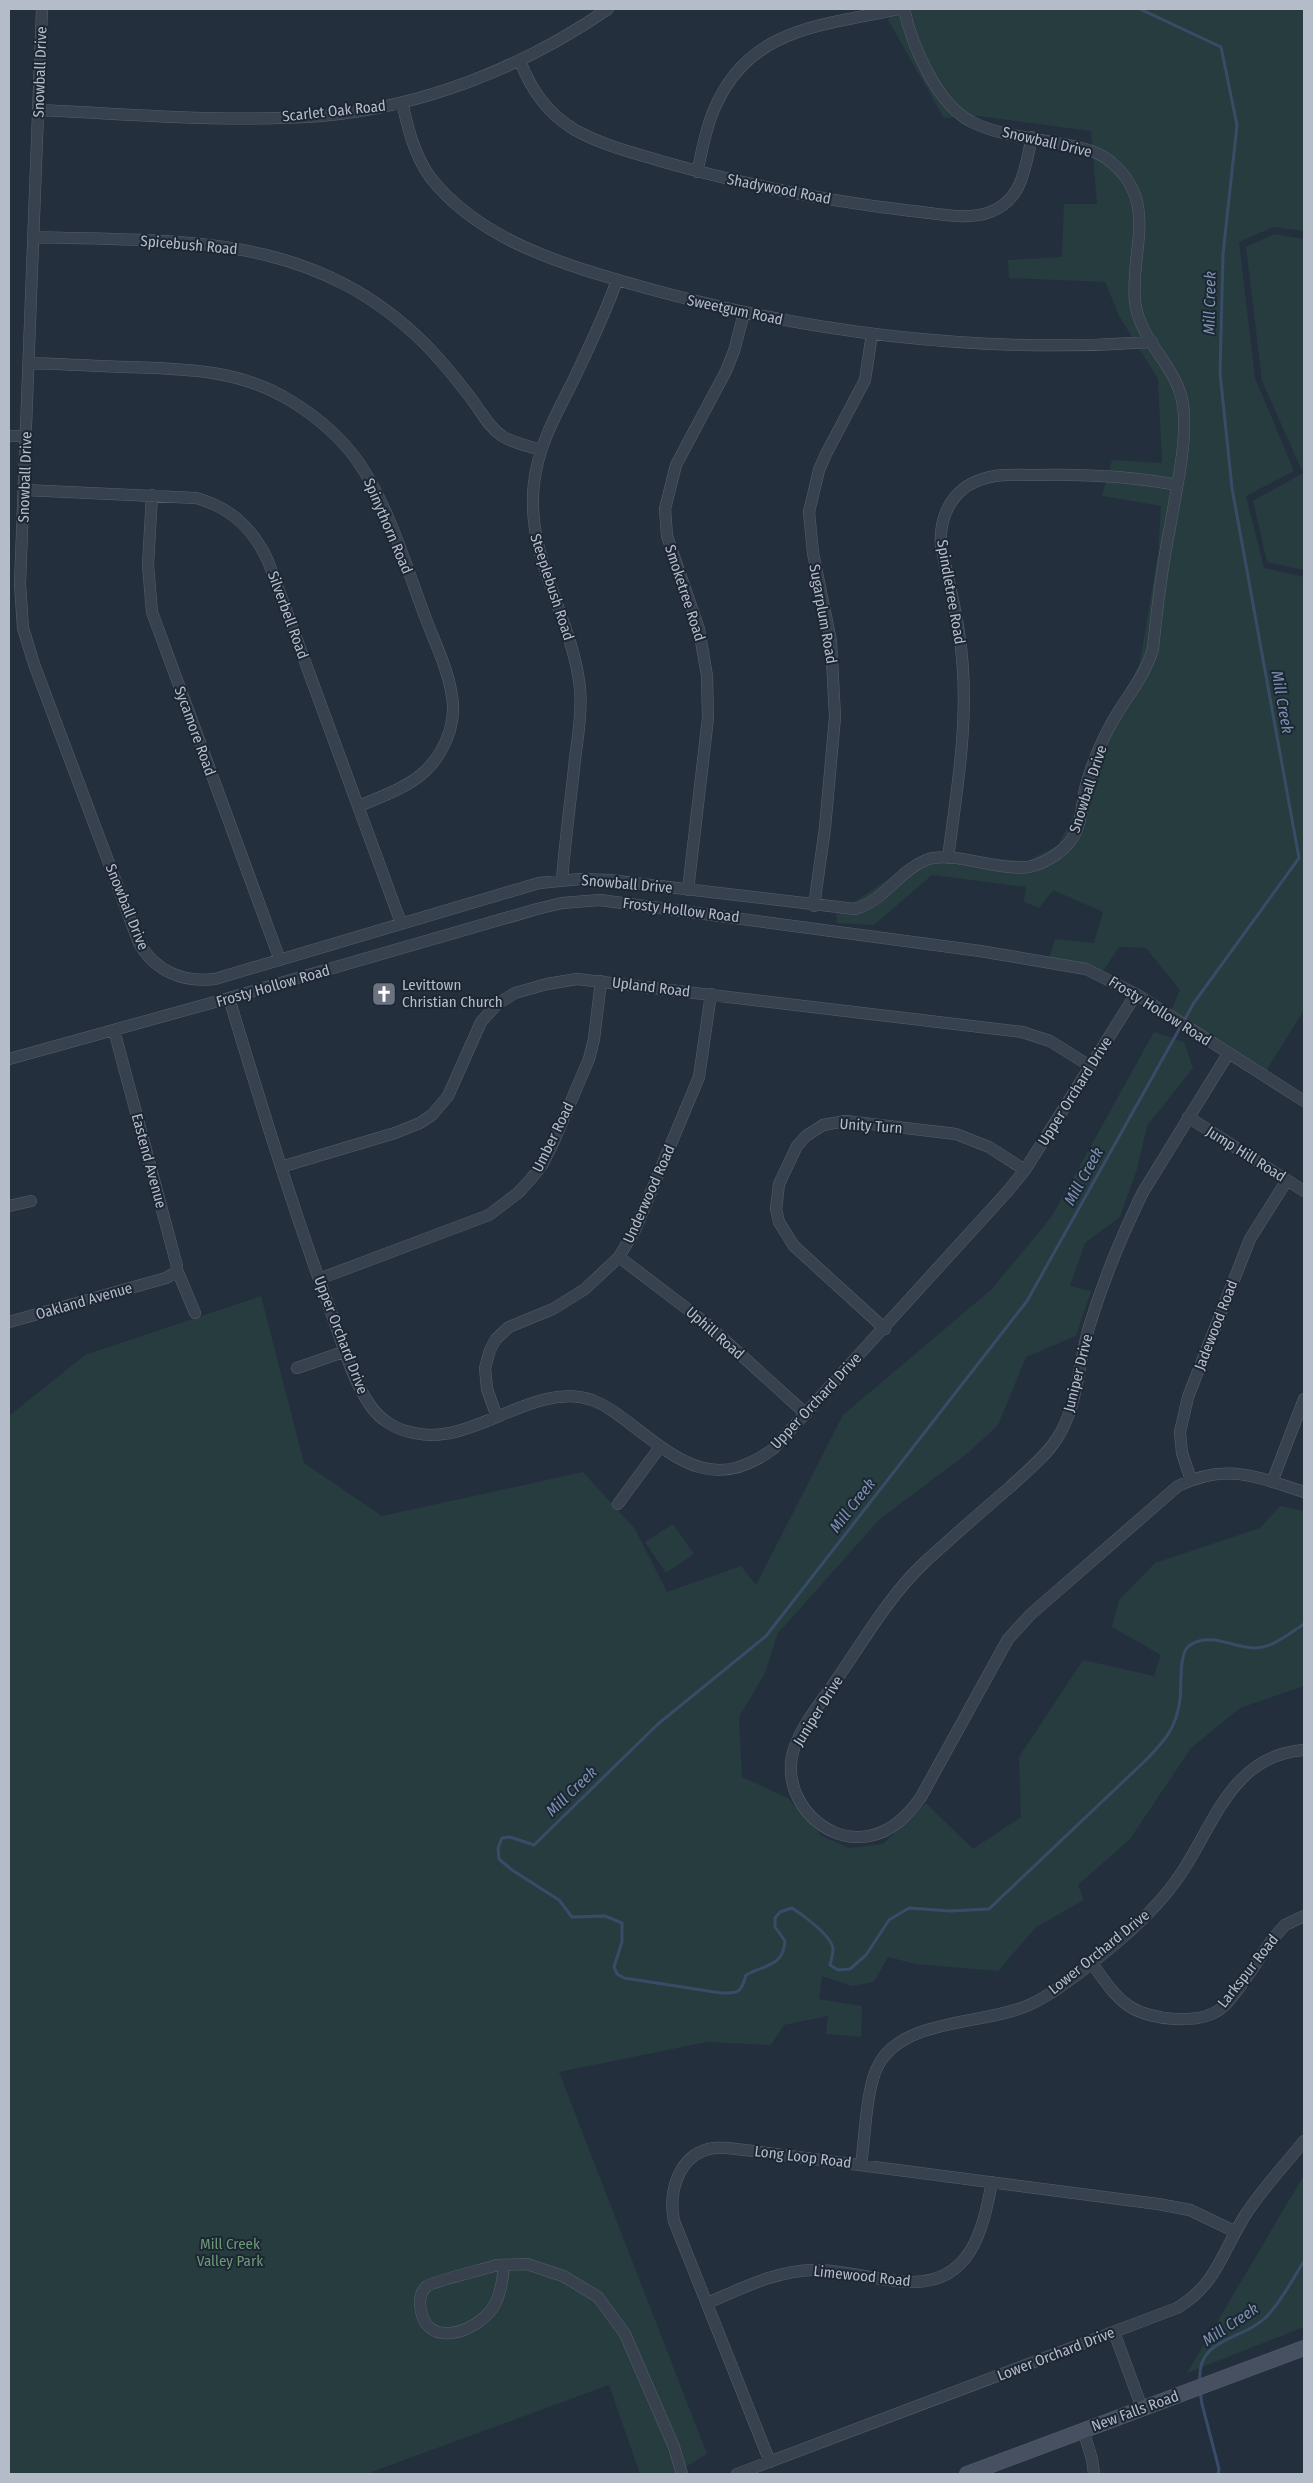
<svg xmlns="http://www.w3.org/2000/svg" width="1313" height="2483" viewBox="0 0 1313 2483" font-family="'Fira Sans Condensed',sans-serif">
  <rect width="100%" height="100%" fill="#242f3e"/>
  <path fill="#263c3f" d="M 895,9 L 1304,9 L 1304,231 L 1273,227 L 1239,242 L 1255,378 L 1294,471 L 1246,496 L 1264,568 L 1304,577 L 1304,1010 L 1266,1071 L 1171,1011 L 1180,990 L 1146,948 L 1119,947 L 1103,971 L 1049,958 L 1055,939 L 1094,943 L 1103,912 L 1053,890 L 1039,908 L 1024,902 L 1026,887 L 932,875 L 874,925 L 837,923 L 836,914 L 928,853 L 1027,861 L 1058,845 L 1071,821 L 1140,662 L 1158,554 L 1161,506 L 1102,496 L 1112,460 L 1162,463 L 1158,379 L 1119,316 L 1105,282 L 1009,278 L 1008,260 L 1062,257 L 1064,204 L 1097,204 L 1091,131 L 979,116 L 944,118 L 888,20 Z
    M 1274,234 L 1304,239 L 1304,570 L 1267,562 L 1253,501 L 1303,473 L 1262,381 L 1246,247 Z
    M 1154,1032 L 1184,1042 L 1193,1068 L 1147,1126 L 1137,1169 L 1120,1217 L 1085,1243 L 1070,1286 L 1091,1291 L 1076,1336 L 1026,1357 L 998,1425 L 968,1453 L 880,1519 L 778,1633 L 765,1673 L 739,1717 L 742,1777 L 788,1798 L 822,1836 L 849,1848 L 883,1844 L 926,1803 L 973,1849 L 1021,1817 L 1019,1757 L 1083,1660 L 1154,1676 L 1161,1655 L 1112,1627 L 1119,1600 L 1155,1563 L 1260,1528 L 1280,1506 L 1304,1511 L 1304,1686 L 1240,1708 L 1191,1748 L 1130,1839 L 1078,1885 L 1084,1900 L 1036,1927 L 998,1971 L 915,1964 L 888,1957 L 874,1982 L 852,1986 L 822,1976 L 819,1999 L 862,2006 L 861,2037 L 826,2034 L 828,2016 L 784,2025 L 771,2045 L 707,2042 L 559,2072 L 707,2454 L 674,2474 L 640,2474 L 609,2385 L 366,2474 L 9,2474 L 9,1416 L 85,1355 L 261,1296 L 304,1463 L 382,1516 L 583,1472 L 635,1529 L 667,1592 L 741,1566 L 756,1585 L 843,1415 L 992,1289 L 1052,1216 Z
    M 673,1524 L 694,1554 L 666,1573 L 645,1542 Z
    M 1304,2175 L 1304,2327 L 1187,2373 Z"/>
  <g fill="none" stroke-linecap="round" stroke-linejoin="round">
    <path stroke="#394c67" stroke-width="3" d="M 1140,9 L 1221,47 L 1237,125 L 1223,254 L 1220,373 L 1232,488 L 1299,858 L 1193,1004 L 1184,1021
      M 1181,1026 L 1027,1301 L 766,1636 L 658,1724 L 534,1845 L 510,1837 L 502,1838 L 498,1848 L 499,1859 L 512,1870 L 559,1900 L 572,1917 L 605,1916 L 622,1923 L 622,1942 L 614,1967 L 617,1974 L 624,1978 L 721,1993 C 739,1993 741,1993 746,1975 C 766,1964 783,1967 785,1941 L 775,1927 L 775,1918 L 780,1912 L 792,1908 C 803,1915 832,1936 833,1949 C 833,1954 831,1960 830,1965 L 838,1970 L 850,1969 L 866,1955 L 889,1920 L 909,1908 L 950,1911 L 989,1909 L 1148,1758 C 1166,1739 1176,1728 1180,1700 C 1182,1687 1178,1652 1190,1645 C 1212,1632 1231,1647 1253,1648 C 1271,1649 1290,1633 1304,1624
      M 1200,2382 C 1196,2336 1243,2342 1268,2315 C 1282,2300 1293,2279 1304,2261
      M 1200,2391 L 1202,2404 L 1219,2469 L 1218,2474"/>
    <defs>
      <path id="minor" d="M 42,9 L 20,584 L 23,628 L 34,664 L 139,943 C 155,971 183,983 215,979 L 539,883 L 580,879 L 609,880 L 855,909 C 886,900 898,871 926,860 C 952,850 997,871 1028,867 C 1044,864 1062,853 1072,839 C 1083,823 1081,803 1086,785 C 1094,758 1105,732 1120,709 C 1133,689 1146,672 1153,649 C 1157,608 1162,567 1170,527 C 1176,491 1188,440 1183,405 C 1177,365 1139,341 1135,301 C 1130,251 1159,203 1112,163 C 1097,149 1076,147 1057,143 C 1029,137 997,135 972,122 C 937,105 912,45 904,9
        M 520,61 C 532,91 547,113 575,130 C 602,145 634,153 664,162 C 745,185 828,201 912,211 C 936,213 967,221 990,212 C 1023,200 1025,167 1032,137
        M 402,102 C 408,129 414,154 430,177 C 480,241 565,265 639,286 C 806,333 979,354 1152,342
        M 38,110 C 132,114 228,123 321,116 C 423,107 524,67 608,9
        M 697,172 C 702,152 705,131 713,112 C 747,27 821,26 899,9
        M 34,237 C 182,242 310,231 424,343 C 442,361 458,381 473,401 C 482,413 489,427 502,436 C 513,443 528,446 541,450
        M 29,363 C 62,364 94,366 126,367 C 183,369 240,369 291,401 C 317,417 341,437 359,463 C 390,509 406,566 426,619 C 435,643 448,669 452,696 C 454,707 453,719 450,730 C 435,778 402,788 359,806
        M 9,436 L 26,436
        M 25,490 L 196,498 C 231,507 253,529 268,561 L 401,923
        M 152,495 L 148,565 L 152,612 L 280,960
        M 948,858 C 956,796 967,733 963,671 C 961,629 950,587 941,546 C 939,519 950,492 977,481 C 996,473 1017,475 1037,475 C 1085,474 1130,476 1177,485
        M 562,880 C 565,840 571,799 575,759 C 578,736 582,712 580,688 C 572,616 525,557 534,483 C 538,446 557,413 573,381 C 589,347 605,315 617,280
        M 688,890 L 708,718 L 707,676 L 699,629 L 667,536 L 665,509 L 676,465 L 726,371 L 734,351 L 744,313
        M 814,906 L 825,828 L 835,717 L 831,641 L 813,553 L 809,512 L 819,470 L 826,454 L 865,380 L 872,334
        M 229,998 C 260,1101 291,1203 328,1304 C 341,1337 350,1376 370,1405 C 380,1420 397,1430 414,1433 C 473,1447 533,1380 592,1400 C 608,1406 620,1416 633,1426 C 681,1463 716,1491 773,1449 L 1007,1192 L 1025,1170 L 1136,994
        M 1228,1054 L 1143,1192 C 1122,1235 1103,1281 1089,1327 C 1078,1364 1078,1408 1056,1440 C 1044,1458 1026,1472 1010,1487 C 981,1512 952,1537 924,1563 C 889,1596 864,1640 837,1679 C 823,1700 804,1722 795,1746 C 777,1792 820,1845 869,1836 C 892,1832 908,1815 921,1797 L 1008,1639 L 1031,1614 L 1178,1486 C 1226,1462 1257,1477 1304,1492
        M 9,1059 L 229,998 L 537,909 L 562,903 L 600,900 L 980,951 L 1086,969 L 1136,994 L 1304,1101
        M 1188,1117 L 1304,1191
        M 281,1167 L 395,1133 L 420,1123 L 432,1115 L 448,1096 L 481,1022 L 497,1004 L 515,993 L 547,984 L 577,979 L 1022,1032 L 1050,1041 L 1090,1066
        M 9,1206 L 31,1201
        M 619,1257 L 707,1324 L 806,1414
        M 177,1270 L 195,1313
        M 319,1279 L 489,1215 L 518,1193 L 530,1180 L 542,1165 L 554,1141 L 589,1059 L 594,1039 L 601,981
        M 9,1322 L 166,1278 L 176,1272 L 177,1266 L 114,1030
        M 885,1329 L 794,1246 L 779,1222 L 776,1209 L 779,1184 L 797,1146 L 806,1136 L 823,1125 L 846,1121 L 956,1134 L 989,1147 L 1025,1170
        M 297,1368 L 346,1351
        M 497,1417 L 487,1389 L 485,1368 L 490,1350 L 496,1339 L 509,1327 L 553,1309 L 585,1289 L 619,1257 L 635,1230 L 699,1077 L 711,994
        M 1191,1480 L 1182,1453 L 1180,1432 L 1188,1397 L 1250,1239 L 1287,1180
        M 1272,1482 L 1304,1399
        M 618,1504 L 660,1447
        M 1091,1962 C 1102,1977 1113,1995 1129,2006 C 1151,2021 1203,2026 1224,2006 C 1241,1990 1260,1955 1276,1935 L 1285,1925 L 1304,1916
        M 861,2165 C 865,2138 866,2086 879,2064 C 904,2018 984,2025 1029,2005 C 1058,1992 1096,1960 1121,1939 C 1144,1919 1165,1898 1182,1872 C 1215,1822 1233,1755 1304,1750
        M 504,2265 C 503,2278 501,2294 494,2306 C 476,2334 422,2351 420,2303 C 420,2297 422,2290 427,2286 C 434,2281 485,2269 497,2265 L 527,2264 L 563,2276 L 598,2297 L 625,2334 L 674,2447 L 682,2474
        M 707,2303 C 741,2289 777,2270 815,2270 C 847,2270 878,2281 909,2282 C 971,2284 983,2230 992,2182
        M 1114,2332 L 1142,2408
        M 1083,2430 L 1092,2459 L 1094,2474
        M 770,2462 L 674,2221 C 668,2191 679,2153 714,2148 C 724,2147 735,2149 745,2150 L 1158,2204 L 1190,2210 L 1236,2232
        M 737,2474 L 1177,2308 C 1216,2285 1222,2253 1244,2217 C 1261,2190 1284,2166 1304,2141"/>
      <path id="secondary" d="M 967,2474 L 1304,2348"/>
    </defs>
    <use href="#minor" stroke="#565f6c" stroke-width="12"/>
    <use href="#secondary" stroke="#565f6c" stroke-width="16"/>
    <use href="#minor" stroke="#38414e" stroke-width="11"/>
    <use href="#secondary" stroke="#465061" stroke-width="15"/>
  </g>
  <defs>
    <symbol id="church-square" viewBox="-11 -11 22 22"><rect x="-9" y="-9" width="18" height="18" rx="4" fill="#6b7280" stroke="#1d2633"/><path d="M-1.2-6h2.4v3.5h3.3v2.4h-3.3V6h-2.4V-.1h-3.3v-2.4h3.3Z" fill="#fff"/></symbol>
  </defs>
  <g fill-rule="evenodd">
    <use href="#church-square" x="370" y="980" width="28" height="28"/>
  </g>
  <g text-anchor="middle" stroke-width="4" stroke-linejoin="round" paint-order="stroke">
    <g font-size="15" fill="#b4bcc9" stroke="#1d2633">
      <text transform="translate(40 72) rotate(-88)" y="5">Snowball Drive</text>
      <text transform="translate(334 111) rotate(-6)" y="5">Scarlet Oak Road</text>
      <text transform="translate(1047 142) rotate(13)" y="5">Snowball Drive</text>
      <text transform="translate(779 189) rotate(11)" y="5">Shadywood Road</text>
      <text transform="translate(189 245) rotate(5)" y="5">Spicebush Road</text>
      <text transform="translate(735 310) rotate(12)" y="5">Sweetgum Road</text>
      <text transform="translate(25 477) rotate(-88)" y="5">Snowball Drive</text>
      <text transform="translate(388 526) rotate(67)" y="5">Spinythorn Road</text>
      <text transform="translate(552 587) rotate(72)" y="5">Steeplebush Road</text>
      <text transform="translate(951 592) rotate(80)" y="5">Spindletree Road</text>
      <text transform="translate(685 593) rotate(72)" y="5">Smoketree Road</text>
      <text transform="translate(823 614) rotate(80)" y="5">Sugarplum Road</text>
      <text transform="translate(288 615) rotate(70)" y="5">Silverbell Road</text>
      <text transform="translate(195 731) rotate(70)" y="5">Sycamore Road</text>
      <text transform="translate(1088 789) rotate(-72)" y="5">Snowball Drive</text>
      <text transform="translate(627 884) rotate(5)" y="5">Snowball Drive</text>
      <text transform="translate(127 907) rotate(68)" y="5">Snowball Drive</text>
      <text transform="translate(681 910) rotate(7)" y="5">Frosty Hollow Road</text>
      <text transform="translate(273 986) rotate(-16)" y="5">Frosty Hollow Road</text>
      <text transform="translate(651 987) rotate(7)" y="5">Upland Road</text>
      <text transform="translate(1160 1011) rotate(32)" y="5">Frosty Hollow Road</text>
      <text transform="translate(1075 1091) rotate(-58)" y="5">Upper Orchard Drive</text>
      <text transform="translate(871 1126) rotate(4)" y="5">Unity Turn</text>
      <text transform="translate(553 1137) rotate(-64)" y="5">Umber Road</text>
      <text transform="translate(1246 1154) rotate(32)" y="5">Jump Hill Road</text>
      <text transform="translate(149 1161) rotate(75)" y="5">Eastend Avenue</text>
      <text transform="translate(649 1194) rotate(-66)" y="5">Underwood Road</text>
      <text transform="translate(84 1301) rotate(-16)" y="5">Oakland Avenue</text>
      <text transform="translate(1216 1325) rotate(-69)" y="5">Jadewood Road</text>
      <text transform="translate(715 1333) rotate(41)" y="5">Uphill Road</text>
      <text transform="translate(341 1335) rotate(69)" y="5">Upper Orchard Drive</text>
      <text transform="translate(1078 1373) rotate(-76)" y="5">Juniper Drive</text>
      <text transform="translate(816 1401) rotate(-47)" y="5">Upper Orchard Drive</text>
      <text transform="translate(818 1711) rotate(-58)" y="5">Juniper Drive</text>
      <text transform="translate(1099 1952) rotate(-39)" y="5">Lower Orchard Drive</text>
      <text transform="translate(1248 1971) rotate(-52)" y="5">Larkspur Road</text>
      <text transform="translate(803 2157) rotate(7)" y="5">Long Loop Road</text>
      <text transform="translate(862 2276) rotate(6)" y="5">Limewood Road</text>
      <text transform="translate(1056 2354) rotate(-21)" y="5">Lower Orchard Drive</text>
      <text transform="translate(1135 2411) rotate(-20)" y="5">New Falls Road</text>
    </g>
    <g font-size="15" fill="#b4bcc9" stroke="#1d2633" text-anchor="start">
      <text x="402" y="990">Levittown<tspan x="402" dy="17">Christian Church</tspan></text>
    </g>
    <g font-size="15" fill="#6b9a76" stroke="#1d2633">
      <text x="230" y="2249">Mill Creek<tspan x="230" dy="17">Valley Park</tspan></text>
    </g>
    <g font-size="16" font-style="italic" fill="#7c92b1" stroke="#1d2633">
      <text transform="translate(1209 303) rotate(-89)" y="6">Mill Creek</text>
      <text transform="translate(1283 702) rotate(80)" y="6">Mill Creek</text>
      <text transform="translate(1083 1176) rotate(-61)" y="6">Mill Creek</text>
      <text transform="translate(852 1505) rotate(-52)" y="6">Mill Creek</text>
      <text transform="translate(571 1791) rotate(-44)" y="6">Mill Creek</text>
      <text transform="translate(1230 2324) rotate(-34)" y="6">Mill Creek</text>
    </g>
  </g>
  <rect width="1313" height="2483" fill="none" stroke="#b4bcc9" stroke-width="20"/>
</svg>
